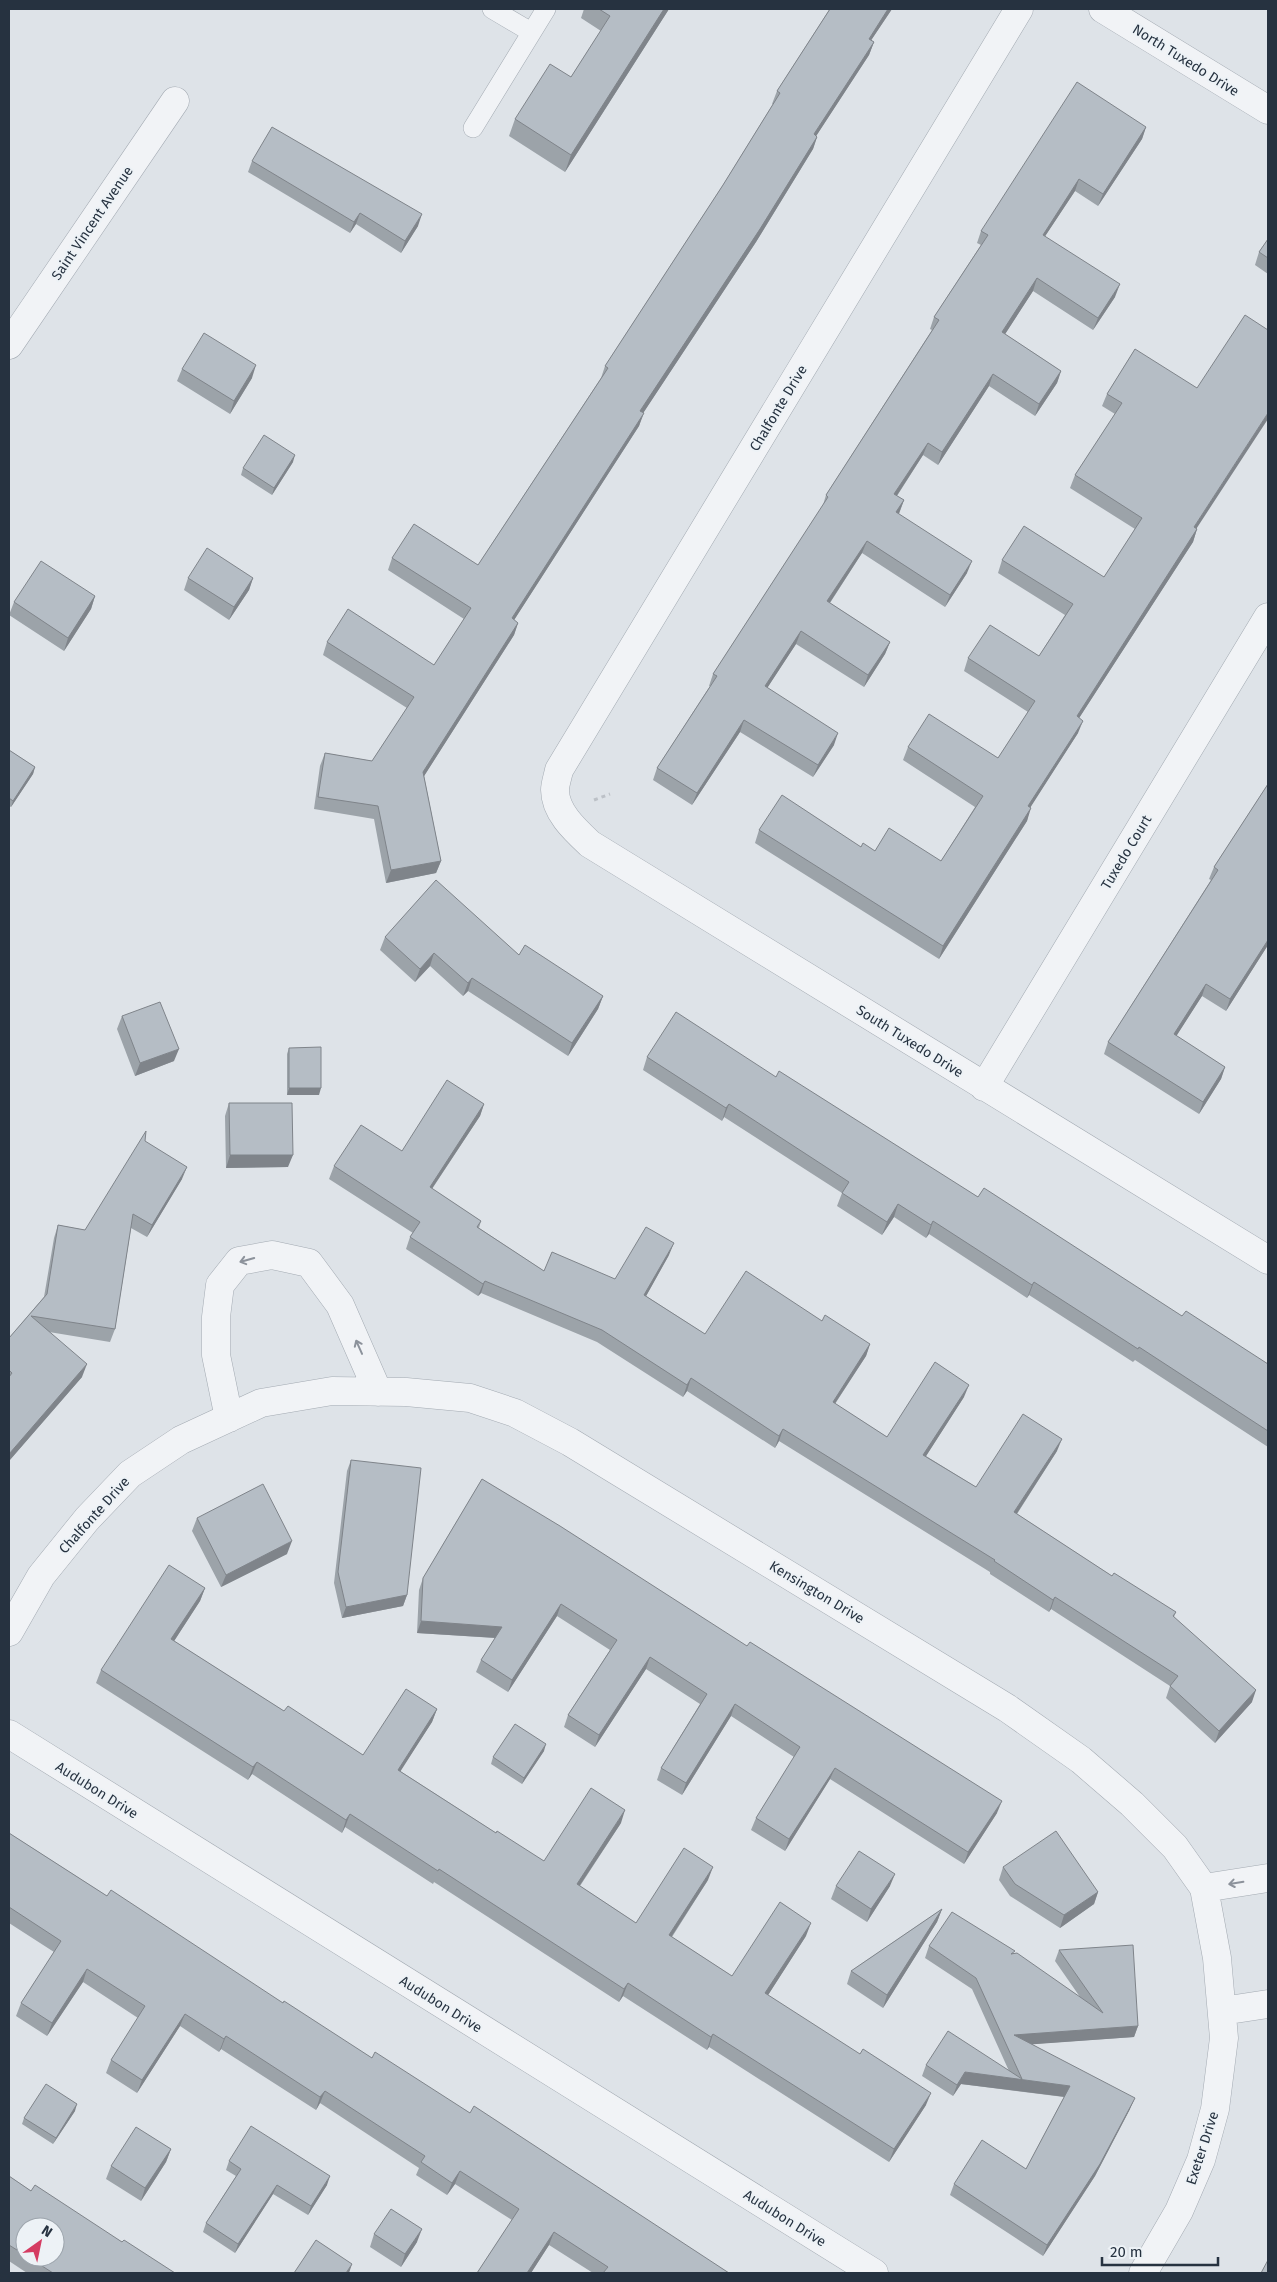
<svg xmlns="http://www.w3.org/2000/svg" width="1277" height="2282" viewBox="0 0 1277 2282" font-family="'Fira Sans',sans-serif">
  <rect width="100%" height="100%" fill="#dee3e8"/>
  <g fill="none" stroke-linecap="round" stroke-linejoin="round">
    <defs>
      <path id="lane" d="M 492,9 L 531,32
        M 473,128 L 546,9"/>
      <path id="street" d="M 1019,9 L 559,770 C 558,776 555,784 555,790 C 555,812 575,830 590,844 L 1268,1260
        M 1103,9 L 1268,110
        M 9,345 L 175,101
        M 984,1087 L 1268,617
        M 229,1418 L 216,1355 L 216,1317 L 220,1285 L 239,1261 L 272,1255 L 309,1263 L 340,1305 L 378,1392
        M 9,1632 L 41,1576 L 87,1519 L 130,1474 L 181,1440 L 261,1403 L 332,1391 L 406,1392 L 470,1398 L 515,1413 L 570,1442 L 1007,1708 L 1081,1760 L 1132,1804 L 1175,1847 L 1204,1888 L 1217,1958 L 1224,2038 L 1215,2109 L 1201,2160 L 1179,2211 L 1143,2273
        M 9,1734 L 874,2273
        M 1204,1888 L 1268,1878
        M 1222,2011 L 1268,2004"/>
    </defs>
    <use href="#lane" stroke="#a3aab2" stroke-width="20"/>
    <use href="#street" stroke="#a3aab2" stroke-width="29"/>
    <path stroke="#bcc1c7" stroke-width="3" stroke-dasharray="4 4" stroke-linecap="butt" d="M 594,800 L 610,794"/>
    <use href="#lane" stroke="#f1f3f6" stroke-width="19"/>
    <use href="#street" stroke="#f1f3f6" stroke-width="28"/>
  </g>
  <path fill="#9ca3a9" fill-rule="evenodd" d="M 584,9 L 669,9 L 565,172 L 509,136 L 515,119 L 571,77 L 601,31 L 581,18 Z
    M 827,9 L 892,9 L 871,40 L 874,42 L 869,55 L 816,136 L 817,137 L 813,149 L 756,242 L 643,413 L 639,426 L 514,620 L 518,623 L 514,635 L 424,776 L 441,861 L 436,873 L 386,883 L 374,819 L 314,809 L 320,766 L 325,753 L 372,761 L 407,708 L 323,655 L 327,642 L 434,665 L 464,619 L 388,570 L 392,558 L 478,565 L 601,378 L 605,366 L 723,185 L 773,104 L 772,104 L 777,91 L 829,10 Z
    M 1146,127 L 1142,139 L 1098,206 L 1075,191 L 1045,236 L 1115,297 L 1093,330 L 1033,291 L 1005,334 L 1061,371 L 1057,383 L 1035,416 L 989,386 L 938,465 L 923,455 L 897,496 L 904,500 L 899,514 L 967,573 L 945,607 L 862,553 L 830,603 L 890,642 L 885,654 L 864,687 L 796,644 L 767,688 L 834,745 L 813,777 L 740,732 L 692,805 L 653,780 L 657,768 L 710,686 L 709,686 L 713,674 L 823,505 L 826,495 L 932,330 L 930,329 L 934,317 L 981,245 L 977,243 L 981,231 Z
    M 252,161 L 418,226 L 401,253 L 356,224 L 350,233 L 248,172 Z
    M 1268,239 L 1268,274 L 1255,265 L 1259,252 Z
    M 1135,349 L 1197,529 L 1193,542 L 1079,718 L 1078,733 L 1030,807 L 1027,821 L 939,959 L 755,843 L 759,830 L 861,847 L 875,851 L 941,861 L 975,807 L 903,760 L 908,747 L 998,758 L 1028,712 L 964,671 L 968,658 L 1039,656 L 1065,615 L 998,573 L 1002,560 L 1104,577 L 1135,529 L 1070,488 L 1075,475 L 1115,414 L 1102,406 L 1107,394 Z
    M 182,369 L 252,378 L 230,414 L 177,381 Z
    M 293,462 L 272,495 L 241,475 L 243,468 Z
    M 188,578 L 253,578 L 249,590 L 229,620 L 184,590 Z
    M 95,596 L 91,609 L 64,651 L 9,615 L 14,602 Z
    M 9,750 L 35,767 L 33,774 L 11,807 L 9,806 Z
    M 1268,784 L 1268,945 L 1226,1011 L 1202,996 L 1176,1036 L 1225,1067 L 1221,1079 L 1199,1114 L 1104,1054 L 1108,1042 L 1211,880 L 1209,879 L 1214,867 Z
    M 385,937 L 519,955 L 603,996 L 598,1009 L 568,1056 L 468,991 L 463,996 L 430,966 L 415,982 L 380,950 Z
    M 122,1016 L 174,1061 L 135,1076 L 117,1029 Z
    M 289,1048 L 319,1095 L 287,1095 L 287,1054 Z
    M 647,1057 L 776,1077 L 978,1197 L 1182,1316 L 1268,1364 L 1268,1447 L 1135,1360 L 1133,1362 L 1029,1295 L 1027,1298 L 929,1234 L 926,1238 L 894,1217 L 882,1235 L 837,1206 L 842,1193 L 724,1117 L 722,1121 L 643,1070 Z
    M 229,1103 L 288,1167 L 226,1168 L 225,1116 Z
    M 484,1104 L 480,1116 L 432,1189 L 481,1221 L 479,1228 L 544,1271 L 615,1279 L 669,1255 L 646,1296 L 705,1334 L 822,1321 L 870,1344 L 866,1356 L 835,1404 L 887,1437 L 964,1397 L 926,1456 L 976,1487 L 1057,1451 L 1017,1514 L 1112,1576 L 1176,1612 L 1174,1617 L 1252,1702 L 1215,1743 L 1166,1698 L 1170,1686 L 1051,1609 L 1049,1612 L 990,1574 L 990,1572 L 779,1441 L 775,1448 L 687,1391 L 683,1397 L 597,1342 L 481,1293 L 478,1296 L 406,1249 L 410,1237 L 413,1233 L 329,1179 L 334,1166 L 402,1151 Z
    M 145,1141 L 182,1179 L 147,1237 L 131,1228 L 115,1329 L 110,1342 L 49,1332 L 82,1377 L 9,1461 L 9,1338 L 44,1297 L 54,1238 L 58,1225 L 85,1230 Z
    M 351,1460 L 407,1595 L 403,1606 L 342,1618 L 334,1583 L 347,1471 Z
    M 482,1479 L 997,1813 L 964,1864 L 830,1779 L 785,1851 L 751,1830 L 756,1818 L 794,1757 L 731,1716 L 682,1795 L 657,1780 L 661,1768 L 700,1704 L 646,1669 L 595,1747 L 564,1727 L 568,1715 L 610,1650 L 557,1616 L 508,1692 L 476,1672 L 481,1660 L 495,1638 L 417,1633 L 419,1590 L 423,1578 Z
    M 197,1518 L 287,1554 L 221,1587 L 192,1531 Z
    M 205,1588 L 200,1601 L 174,1641 L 284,1711 L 363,1755 L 437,1709 L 432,1722 L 400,1771 L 496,1833 L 544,1861 L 621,1823 L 580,1886 L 636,1923 L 708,1880 L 672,1937 L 732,1976 L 806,1936 L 768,1995 L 926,2105 L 889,2162 L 709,2047 L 707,2050 L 623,1996 L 619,2002 L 434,1882 L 433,1884 L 345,1827 L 342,1833 L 252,1774 L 248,1780 L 96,1683 L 101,1670 Z
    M 544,1751 L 522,1784 L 491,1764 L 493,1757 Z
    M 9,1833 L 107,1896 L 372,2058 L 470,2113 L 729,2273 L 593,2273 L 549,2245 L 531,2273 L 477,2273 L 512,2220 L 455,2184 L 447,2195 L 416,2175 L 419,2168 L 320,2103 L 316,2110 L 221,2049 L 219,2052 L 180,2026 L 137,2093 L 106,2073 L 111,2060 L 138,2018 L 83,1982 L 47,2036 L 16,2016 L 21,2003 L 54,1952 L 9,1923 Z
    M 1003,1867 L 1098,1892 L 1094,1904 L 1060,1928 L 1010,1896 L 999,1880 Z
    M 836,1886 L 890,1886 L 867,1922 L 831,1899 Z
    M 942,1909 L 937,1922 L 883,2008 L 847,1984 L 851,1971 Z
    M 929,1946 L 1014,1953 L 1080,1997 L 1055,1961 L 1059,1950 L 1138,2026 L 1134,2037 L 1032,2044 L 1130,2109 L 1095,2176 L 1043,2256 L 950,2195 L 954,2184 L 1026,2169 L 1064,2097 L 961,2084 L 953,2096 L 922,2076 L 926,2065 L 1009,2071 L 972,1989 L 925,1958 Z
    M 75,2111 L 53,2144 L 22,2124 L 24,2118 Z
    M 171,2149 L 166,2162 L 141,2201 L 106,2179 L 111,2166 Z
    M 229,2161 L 327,2185 L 308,2215 L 273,2194 L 235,2253 L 203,2232 L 206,2223 L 236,2176 L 226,2170 Z
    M 9,2176 L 31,2191 L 122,2242 L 175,2273 L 27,2273 L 9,2261 ZM 25,2227 L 55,2257 L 25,2257 Z
    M 374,2234 L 417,2242 L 401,2267 L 370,2247 Z"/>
  <path fill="#7f848a" d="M 664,9 L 669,9 L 565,172 L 571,155 Z
    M 888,9 L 892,9 L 864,51 L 869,39 Z
    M 874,42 L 869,55 L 809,147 L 814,134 Z
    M 1146,127 L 1142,139 L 1098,206 L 1103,194 Z
    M 817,137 L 813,149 L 756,242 L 636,424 L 640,411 Z
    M 1079,179 L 1075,191 L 1038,247 L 1043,235 Z
    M 360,213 L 356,224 L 350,233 L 354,222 Z
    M 422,214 L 418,226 L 401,253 L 405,241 Z
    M 1037,278 L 1033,291 L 998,345 L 1002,332 Z
    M 1120,284 L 1115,297 L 1093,330 L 1098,318 Z
    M 256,365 L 252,378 L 230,414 L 234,401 Z
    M 1061,371 L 1057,383 L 1035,416 L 1039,404 Z
    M 993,374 L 989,386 L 938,465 L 942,452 Z
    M 644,413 L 639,426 L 507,631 L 512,618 Z
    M 1268,413 L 1268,419 L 1189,540 L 1194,527 Z
    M 928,443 L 923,455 L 890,506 L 894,494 Z
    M 295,455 L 293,462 L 272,495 L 274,488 Z
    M 904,500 L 899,513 L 892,524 L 896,512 Z
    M 1197,529 L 1193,542 L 1072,729 L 1077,716 Z
    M 867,541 L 862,553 L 823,613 L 827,601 Z
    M 972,561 L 967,573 L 945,607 L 950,595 Z
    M 253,578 L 249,590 L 229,620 L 234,607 Z
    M 95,596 L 91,609 L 64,651 L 68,638 Z
    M 518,623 L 514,635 L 419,784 L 423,772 Z
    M 801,631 L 796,644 L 760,699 L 765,686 Z
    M 890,642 L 885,654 L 864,687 L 868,675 Z
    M 744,720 L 740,732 L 692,805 L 697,793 Z
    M 1083,721 L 1078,733 L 1023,819 L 1028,806 Z
    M 838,733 L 834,745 L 813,777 L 818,765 Z
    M 35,767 L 33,774 L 11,807 L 13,801 Z
    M 1031,808 L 1027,821 L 939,959 L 943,946 Z
    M 441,861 L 436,873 L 386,883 L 391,870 Z
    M 1268,940 L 1268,945 L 1226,1011 L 1230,999 Z
    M 434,953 L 430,966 L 415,982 L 420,969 Z
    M 472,978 L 468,991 L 463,996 L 468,983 Z
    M 1206,984 L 1202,996 L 1170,1046 L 1174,1034 Z
    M 603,996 L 598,1009 L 568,1056 L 572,1043 Z
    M 179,1049 L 174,1061 L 135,1076 L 140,1063 Z
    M 1225,1067 L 1221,1079 L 1199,1114 L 1203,1102 Z
    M 289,1088 L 321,1088 L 319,1095 L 287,1095 Z
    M 484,1104 L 480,1116 L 425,1199 L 430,1187 Z
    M 729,1104 L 724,1117 L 722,1121 L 726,1108 Z
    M 230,1155 L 293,1155 L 288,1167 L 226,1168 Z
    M 187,1167 L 182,1179 L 147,1237 L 152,1225 Z
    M 898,1204 L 894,1217 L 882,1235 L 887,1222 Z
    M 933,1221 L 929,1234 L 926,1238 L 931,1225 Z
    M 674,1243 L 669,1255 L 640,1307 L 644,1295 Z
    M 485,1281 L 481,1293 L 478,1296 L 483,1284 Z
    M 1034,1282 L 1029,1295 L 1027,1298 L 1032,1285 Z
    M 870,1344 L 866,1356 L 828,1414 L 833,1402 Z
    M 87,1364 L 82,1377 L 9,1461 L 9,1454 Z
    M 691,1378 L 687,1391 L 683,1397 L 687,1385 Z
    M 969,1385 L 964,1397 L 919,1467 L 923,1455 Z
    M 783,1429 L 779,1441 L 775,1448 L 779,1436 Z
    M 1062,1439 L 1057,1451 L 1010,1524 L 1014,1512 Z
    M 292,1541 L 287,1554 L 221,1587 L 226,1575 Z
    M 205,1588 L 200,1601 L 167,1652 L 171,1639 Z
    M 407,1595 L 403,1606 L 342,1618 L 346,1607 Z
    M 1055,1597 L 1051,1609 L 1049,1612 L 1053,1600 Z
    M 561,1604 L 557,1616 L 508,1692 L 512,1680 Z
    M 421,1621 L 502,1627 L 498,1638 L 417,1633 Z
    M 650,1657 L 646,1669 L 595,1747 L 599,1735 Z
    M 1256,1690 L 1252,1702 L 1215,1743 L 1219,1731 Z
    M 735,1704 L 731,1716 L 682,1795 L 686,1783 Z
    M 437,1709 L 432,1722 L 393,1783 L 398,1770 Z
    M 546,1744 L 544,1751 L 522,1784 L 524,1778 Z
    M 257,1762 L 252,1774 L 248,1780 L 253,1767 Z
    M 835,1768 L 830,1779 L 785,1851 L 789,1839 Z
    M 1002,1801 L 997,1813 L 964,1864 L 968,1852 Z
    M 625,1810 L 621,1823 L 572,1897 L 577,1884 Z
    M 350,1814 L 345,1827 L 342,1833 L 346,1820 Z
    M 713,1867 L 708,1880 L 664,1948 L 669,1935 Z
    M 895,1874 L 890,1886 L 867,1922 L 871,1909 Z
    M 1098,1892 L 1094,1904 L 1060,1928 L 1064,1915 Z
    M 942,1909 L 937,1922 L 883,2008 L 887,1995 Z
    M 811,1923 L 806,1936 L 761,2006 L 765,1993 Z
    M 87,1969 L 83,1982 L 47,2036 L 52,2023 Z
    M 628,1983 L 623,1996 L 619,2002 L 624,1989 Z
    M 185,2014 L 180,2026 L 137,2093 L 142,2080 Z
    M 1138,2026 L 1134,2037 L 1010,2046 L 1014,2035 Z
    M 713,2034 L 709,2047 L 707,2050 L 711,2037 Z
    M 226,2036 L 221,2049 L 219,2052 L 224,2039 Z
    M 965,2072 L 1070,2086 L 1066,2097 L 961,2084 L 953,2096 L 957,2085 Z
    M 325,2091 L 320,2103 L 316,2110 L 320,2097 Z
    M 931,2093 L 926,2105 L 889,2162 L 894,2149 Z
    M 1135,2098 L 1130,2109 L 1095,2176 L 1043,2256 L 1047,2245 Z
    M 77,2104 L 75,2111 L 53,2144 L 56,2138 Z
    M 171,2149 L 166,2162 L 141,2201 L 145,2188 Z
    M 460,2171 L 455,2184 L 447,2195 L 452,2183 Z
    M 330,2176 L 327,2185 L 308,2215 L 311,2206 Z
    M 277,2185 L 273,2194 L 235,2253 L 238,2244 Z
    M 422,2229 L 417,2242 L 401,2267 L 405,2254 Z
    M 554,2232 L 549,2245 L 531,2273 L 527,2273 Z
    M 352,2264 L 349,2273 L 346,2273 Z"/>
  <path fill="#b5bdc5" stroke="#7f848a" d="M 599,9 L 664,9 L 571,155 L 515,119 L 550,64 L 571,77 L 610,16 Z
    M 830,9 L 888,9 L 869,39 L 874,42 L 814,134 L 817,137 L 760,229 L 640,411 L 644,413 L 512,618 L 518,623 L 423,772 L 441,861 L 391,870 L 378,806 L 318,797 L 325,753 L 372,761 L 414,697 L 327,642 L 348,609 L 434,665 L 471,608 L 392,558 L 414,524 L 478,565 L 608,368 L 605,366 L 723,185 L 780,93 L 777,91 Z
    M 1077,82 L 1146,127 L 1103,194 L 1079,179 L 1043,235 L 1120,284 L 1098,318 L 1037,278 L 1002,332 L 1061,371 L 1039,404 L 993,374 L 942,452 L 928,443 L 894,494 L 904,500 L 896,512 L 972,561 L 950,595 L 867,541 L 827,601 L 890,642 L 868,675 L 801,631 L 765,686 L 838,733 L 818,765 L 744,720 L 697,793 L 657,768 L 717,676 L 713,674 L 828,497 L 826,495 L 939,320 L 934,317 L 988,235 L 981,231 Z
    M 272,127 L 422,214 L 405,241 L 360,213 L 354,222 L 252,161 Z
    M 1268,239 L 1268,258 L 1259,252 Z
    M 1245,315 L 1268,330 L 1268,413 L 1194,527 L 1197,529 L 1077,716 L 1083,721 L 1028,806 L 1031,808 L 943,946 L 759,830 L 782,795 L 861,847 L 863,843 L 875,851 L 889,828 L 941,861 L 983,796 L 908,747 L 929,714 L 998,758 L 1035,701 L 968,658 L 990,625 L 1039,656 L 1073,604 L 1002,560 L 1024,526 L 1104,577 L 1142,518 L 1075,475 L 1122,403 L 1107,394 L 1135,349 L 1197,388 Z
    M 204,333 L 256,365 L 234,401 L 182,369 Z
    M 264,435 L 295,455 L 274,488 L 243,468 Z
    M 207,548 L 253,578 L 234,607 L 188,578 Z
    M 41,561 L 95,596 L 68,638 L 14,602 Z
    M 9,750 L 35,767 L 13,801 L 9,798 Z
    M 1268,784 L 1268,940 L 1230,999 L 1206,984 L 1174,1034 L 1225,1067 L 1203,1102 L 1108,1042 L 1218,870 L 1214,867 Z
    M 436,880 L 519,955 L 525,945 L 603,996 L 572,1043 L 472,978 L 468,983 L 434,953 L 420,969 L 385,937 Z
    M 160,1002 L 179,1049 L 140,1063 L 122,1016 Z
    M 676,1012 L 776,1077 L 779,1071 L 978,1197 L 984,1188 L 1182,1316 L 1186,1311 L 1268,1364 L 1268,1431 L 1139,1347 L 1138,1349 L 1034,1282 L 1032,1285 L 933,1221 L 931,1225 L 898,1204 L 887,1222 L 842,1193 L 849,1182 L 729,1104 L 726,1108 L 647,1057 Z
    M 321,1047 L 321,1088 L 289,1088 L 289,1048 Z
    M 447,1080 L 484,1104 L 430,1187 L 481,1221 L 477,1227 L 544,1271 L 552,1252 L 615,1279 L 646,1227 L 674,1243 L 644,1295 L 705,1334 L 746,1271 L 822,1321 L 825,1315 L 870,1344 L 833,1402 L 887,1437 L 935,1362 L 969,1385 L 923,1455 L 976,1487 L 1023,1414 L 1062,1439 L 1014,1512 L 1112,1576 L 1114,1573 L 1176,1612 L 1173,1616 L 1256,1690 L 1219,1731 L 1170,1686 L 1178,1676 L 1055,1597 L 1053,1600 L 994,1561 L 995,1560 L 783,1429 L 779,1436 L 691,1378 L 687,1385 L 602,1330 L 485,1281 L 483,1284 L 410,1237 L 420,1222 L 334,1166 L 361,1125 L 402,1151 Z
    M 229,1103 L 292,1103 L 293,1155 L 230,1155 Z
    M 146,1131 L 145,1141 L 187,1167 L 152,1225 L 133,1214 L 115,1329 L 31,1316 L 87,1364 L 9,1454 L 9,1377 L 12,1373 L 9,1370 L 9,1338 L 47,1294 L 58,1225 L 85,1230 Z
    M 351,1460 L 421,1468 L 407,1595 L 346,1607 L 338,1572 Z
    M 482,1479 L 560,1526 L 747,1646 L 750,1642 L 1002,1801 L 968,1852 L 835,1768 L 789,1839 L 756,1818 L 800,1747 L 735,1704 L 686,1783 L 661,1768 L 707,1694 L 650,1657 L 599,1735 L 568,1715 L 617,1640 L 561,1604 L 512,1680 L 481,1660 L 502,1627 L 421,1621 L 423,1578 Z
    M 263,1484 L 292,1541 L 226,1575 L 197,1518 Z
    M 169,1565 L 205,1588 L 171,1639 L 284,1711 L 288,1706 L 363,1755 L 406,1689 L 437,1709 L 398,1770 L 496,1833 L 497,1831 L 544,1861 L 591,1788 L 625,1810 L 577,1884 L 636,1923 L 684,1848 L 713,1867 L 669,1935 L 732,1976 L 780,1902 L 811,1923 L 765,1993 L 860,2054 L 863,2049 L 931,2093 L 894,2149 L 713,2034 L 711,2037 L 628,1983 L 624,1989 L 439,1869 L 438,1871 L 350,1814 L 346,1820 L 257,1762 L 253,1767 L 101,1670 Z
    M 515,1724 L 546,1744 L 524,1778 L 493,1757 Z
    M 1056,1831 L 1098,1892 L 1064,1915 L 1015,1884 L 1003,1867 Z
    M 9,1833 L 107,1896 L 111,1890 L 283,2003 L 284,2001 L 372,2058 L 375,2052 L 470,2113 L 474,2106 L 729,2273 L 603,2273 L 608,2267 L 554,2232 L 527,2273 L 477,2273 L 519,2209 L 460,2171 L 452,2183 L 421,2162 L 425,2156 L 325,2091 L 320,2097 L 226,2036 L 224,2039 L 185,2014 L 142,2080 L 111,2060 L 145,2006 L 87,1969 L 52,2023 L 21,2003 L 61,1941 L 9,1907 Z
    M 859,1851 L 895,1874 L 871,1909 L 836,1886 Z
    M 942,1909 L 887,1995 L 851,1971 Z
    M 952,1912 L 1015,1951 L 1011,1954 L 1017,1953 L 1103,2013 L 1059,1950 L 1133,1945 L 1138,2026 L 1014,2035 L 1135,2098 L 1100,2164 L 1047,2245 L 954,2184 L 982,2140 L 1026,2169 L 1070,2086 L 965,2072 L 957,2085 L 926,2065 L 948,2031 L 1022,2079 L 976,1978 L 929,1946 Z
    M 46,2084 L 77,2104 L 56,2138 L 24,2118 Z
    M 251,2126 L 330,2176 L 311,2206 L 277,2185 L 238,2244 L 206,2223 L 241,2169 L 229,2161 Z
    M 136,2127 L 171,2149 L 145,2188 L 111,2166 Z
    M 9,2176 L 31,2191 L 35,2185 L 122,2242 L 124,2240 L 175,2273 L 53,2273 L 28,2257 L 55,2257 L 55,2227 L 25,2227 L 25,2255 L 9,2245 Z
    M 391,2209 L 422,2229 L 405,2254 L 374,2234 Z
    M 316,2240 L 352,2264 L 346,2273 L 294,2273 Z
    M 1268,2260 L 1268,2273 L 1261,2273 Z"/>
  <defs><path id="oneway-shaft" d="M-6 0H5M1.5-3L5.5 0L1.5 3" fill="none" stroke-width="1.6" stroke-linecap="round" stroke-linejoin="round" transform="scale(1.25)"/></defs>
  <g stroke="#8c929b">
    <use href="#oneway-shaft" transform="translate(247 1260) rotate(164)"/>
    <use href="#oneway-shaft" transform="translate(359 1347) rotate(-114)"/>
    <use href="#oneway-shaft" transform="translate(1236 1883) rotate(171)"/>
  </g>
  <g text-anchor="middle" stroke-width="4" stroke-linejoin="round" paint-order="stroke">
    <g font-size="14" fill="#263240" stroke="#edf2f6">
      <text transform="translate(1186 60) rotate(32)" y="5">North Tuxedo Drive</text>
      <text transform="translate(92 223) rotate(-56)" y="5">Saint Vincent Avenue</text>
      <text transform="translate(778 408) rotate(-59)" y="5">Chalfonte Drive</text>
      <text transform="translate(1126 852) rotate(-59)" y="5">Tuxedo Court</text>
      <text transform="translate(910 1041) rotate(32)" y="5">South Tuxedo Drive</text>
      <text transform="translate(94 1515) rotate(-48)" y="5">Chalfonte Drive</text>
      <text transform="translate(817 1592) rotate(31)" y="5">Kensington Drive</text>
      <text transform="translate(97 1790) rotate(32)" y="5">Audubon Drive</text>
      <text transform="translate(441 2004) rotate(32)" y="5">Audubon Drive</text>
      <text transform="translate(1202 2148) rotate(-72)" y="5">Exeter Drive</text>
      <text transform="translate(785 2218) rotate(32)" y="5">Audubon Drive</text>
    </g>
  </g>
  <rect width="1277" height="2282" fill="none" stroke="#263240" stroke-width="20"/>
  <g transform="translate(40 2242) rotate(33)"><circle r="24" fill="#edf2f6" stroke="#9da5ad"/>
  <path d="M0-4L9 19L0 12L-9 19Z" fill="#d53c62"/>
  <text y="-8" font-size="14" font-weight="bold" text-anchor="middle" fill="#263240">N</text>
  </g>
  <path d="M1102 2257v8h116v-8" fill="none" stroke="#263240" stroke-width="2.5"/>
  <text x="1110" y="2257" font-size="15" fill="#263240" stroke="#edf2f6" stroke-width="4" paint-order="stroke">20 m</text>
</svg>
